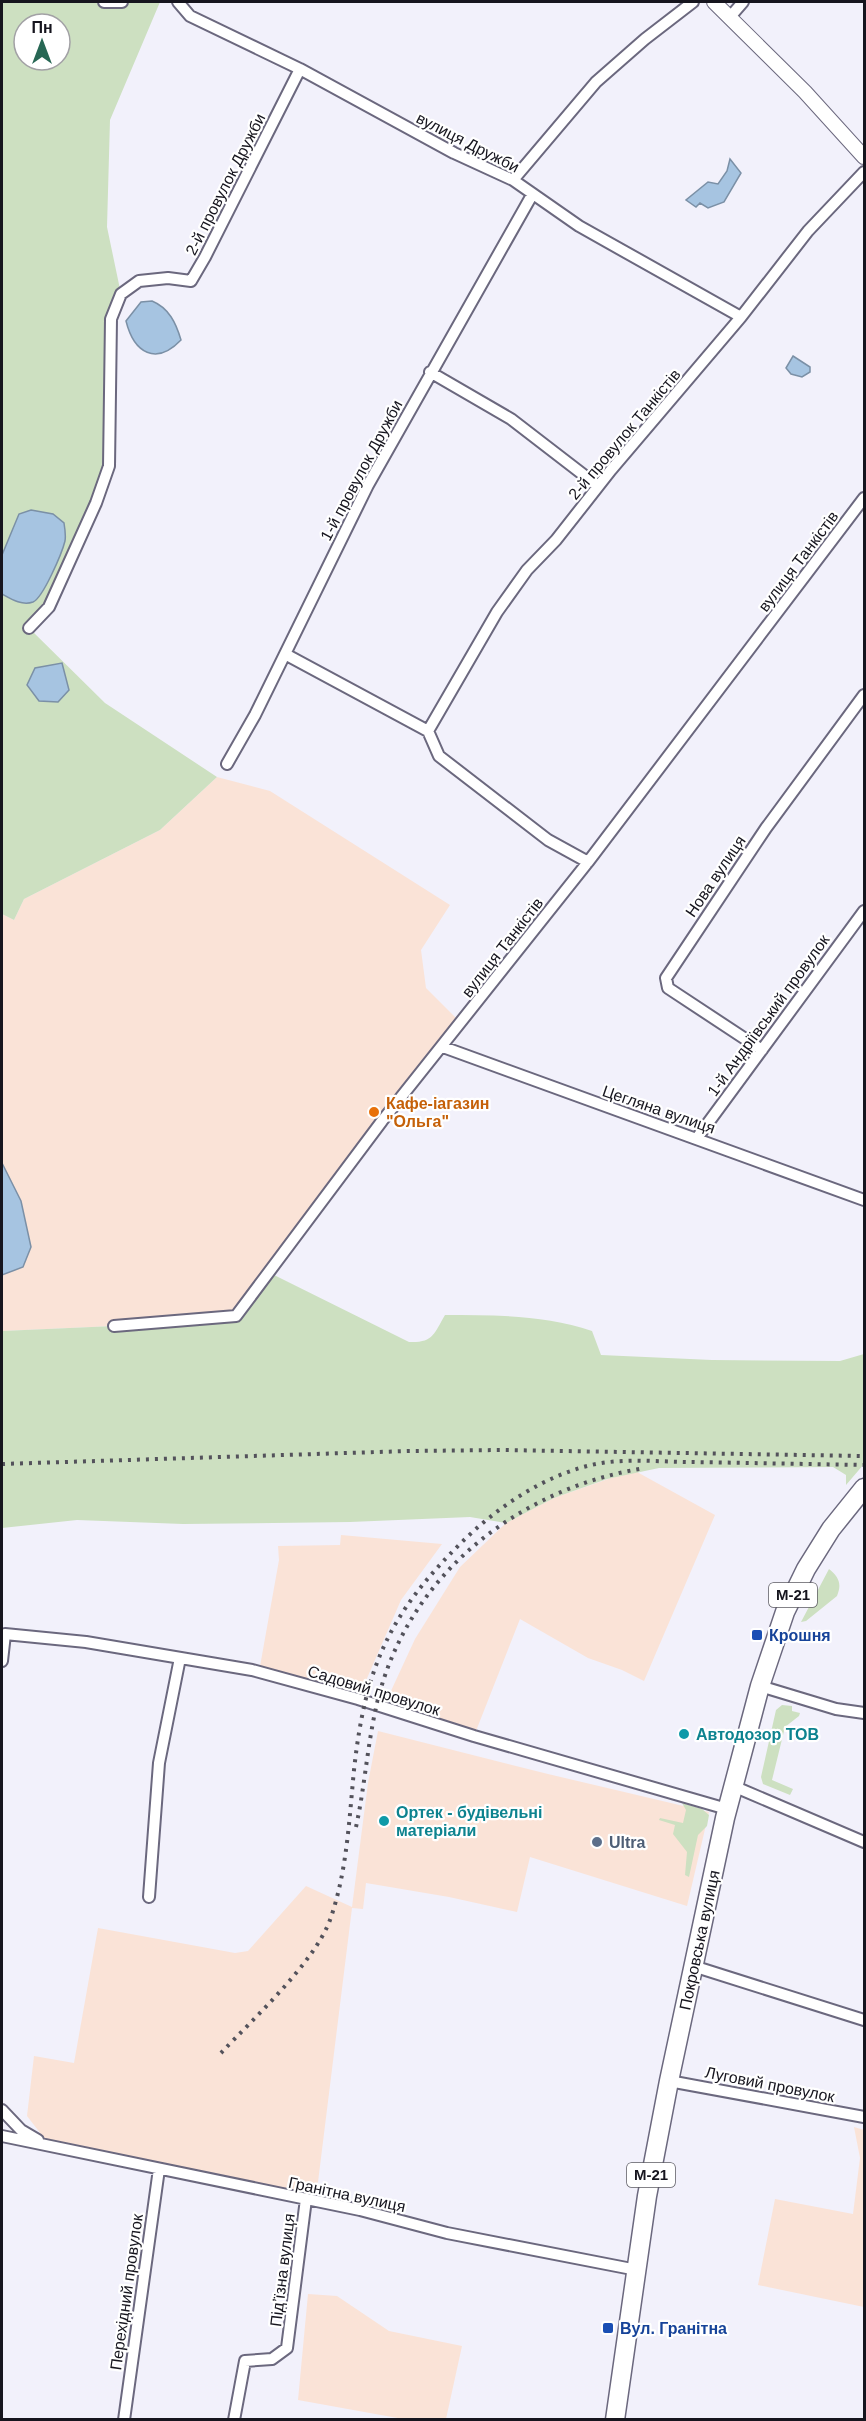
<svg xmlns="http://www.w3.org/2000/svg" width="866" height="2421" viewBox="0 0 866 2421" font-family="Arial,sans-serif">
  <rect width="100%" height="100%" fill="#f2f1fb"/>
  <path fill="#fae3d7" d="M 217,777 L 270,791 L 450,905 L 421,950 L 426,988 L 461,1023 L 236,1316 L 114,1326 L 2,1331 L 2,914 L 14,920 L 24,899 L 160,830 Z
    M 637,1472 L 715,1515 L 644,1681 L 622,1670 L 588,1658 L 520,1619 L 474,1736 L 384,1706 L 415,1639 L 460,1567 L 506,1523 L 554,1498 L 611,1478 Z
    M 341,1535 L 442,1544 L 401,1600 L 358,1699 L 259,1672 L 279,1560 L 278,1546 L 340,1545 Z
    M 378,1731 L 548,1774 L 709,1812 L 687,1906 L 530,1857 L 517,1912 L 449,1897 L 366,1883 L 363,1909 L 352,1908 L 318,2182 L 306,2199 L 51,2147 L 27,2116 L 34,2056 L 74,2063 L 98,1928 L 235,1953 L 248,1951 L 306,1886 L 352,1907 L 368,1783 Z
    M 854,2127 L 864,2130 L 864,2307 L 758,2285 L 775,2199 L 853,2214 L 860,2158 Z
    M 308,2294 L 337,2296 L 389,2331 L 462,2346 L 446,2419 L 403,2419 L 298,2400 Z"/>
  <path fill="#cde0c1" fill-rule="evenodd" d="M 2,2 L 160,2 L 110,120 L 107,227 L 121,294 L 111,319 L 109,466 L 49,607 L 29,628 L 105,703 L 217,777 L 160,830 L 24,899 L 14,920 L 2,914 ZM 24,24 L 60,24 L 60,60 L 24,60 Z
    M 270,1273 L 409,1342 C 433,1343 434,1334 445,1315 C 494,1315 545,1315 592,1331 L 601,1355 L 712,1360 L 840,1361 L 864,1354 L 864,1464 L 846,1485 L 846,1475 L 833,1467 L 659,1468 L 607,1479 L 554,1498 L 506,1523 L 470,1517 L 350,1522 L 183,1524 L 77,1520 L 2,1528 L 2,1331 L 114,1326 L 236,1316 Z
    M 829,1569 C 839,1577 842,1584 837,1596 L 806,1621 L 801,1622 Z
    M 782,1705 L 792,1706 L 792,1711 L 800,1713 L 799,1716 L 785,1727 L 772,1780 L 793,1789 L 790,1795 L 763,1784 L 761,1777 L 776,1710 Z
    M 682,1803 L 702,1809 L 709,1815 L 707,1826 L 698,1835 L 689,1877 L 685,1875 L 687,1852 L 673,1834 L 675,1825 L 659,1820 L 660,1818 L 683,1823 L 686,1810 Z"/>
  <path fill="#a6c4e1" stroke="#7b90a6" stroke-width="1.5" d="M 730,159 L 741,173 L 724,202 L 708,208 L 700,203 L 696,207 L 686,200 L 708,182 L 718,184 L 727,171 Z
    M 152,301 C 169,308 176,323 181,340 C 156,366 134,353 126,321 L 141,302 Z
    M 793,356 L 810,367 L 810,372 L 802,377 L 791,374 L 786,368 Z
    M 31,510 L 53,514 L 64,523 C 65,529 66,535 65,541 C 62,553 43,598 33,602 C 22,606 11,599 2,594 L 2,555 L 19,514 Z
    M 62,663 L 69,690 L 58,702 L 39,701 L 27,685 L 35,668 Z
    M 2,1163 L 21,1201 L 31,1247 L 23,1267 L 2,1275 Z"/>
  <g fill="none" stroke-linecap="round" stroke-linejoin="round">
    <defs>
      <path id="minor" d="M 104,2 L 122,2
        M 178,2 L 190,16 L 300,69 L 454,153 L 513,180 L 579,226 L 741,317
        M 730,17 L 743,2
        M 513,180 L 596,82 L 645,39 L 693,2
        M 430,372 L 511,419 L 598,486
        M 29,628 L 49,607 L 96,503 L 109,466 L 111,319 L 121,294 L 139,281 L 168,278 L 191,281 L 205,257 L 300,69
        M 285,654 L 428,731 L 439,756 L 548,840 L 588,862
        M 428,731 L 497,612 L 527,570 L 556,540 L 611,470 L 741,317 L 808,231 L 864,172
        M 227,764 L 255,715 L 368,485 L 532,195
        M 443,1047 L 864,1200
        M 762,1050 L 668,988 L 666,978 L 766,828 L 864,695
        M 697,1138 L 864,911
        M 114,1326 L 236,1316 L 382,1121 L 588,862 L 864,498
        M 2,1661 L 5,1634 L 86,1642 L 252,1670 L 358,1699 L 474,1736 L 727,1809
        M 760,1686 L 836,1709 L 864,1713
        M 733,1786 L 864,1842
        M 149,1897 L 159,1763 L 180,1658
        M 693,1966 L 864,2020
        M 669,2081 L 864,2117
        M 2,2110 L 21,2130 L 38,2140
        M 2,2136 L 360,2210 L 447,2233 L 637,2270
        M 124,2420 L 159,2169
        M 234,2420 L 245,2361 L 272,2359 L 287,2348 L 306,2199"/>
      <path id="tertiary" d="M 714,2 L 805,92 L 864,157"/>
      <path id="trunk" d="M 615,2420 L 647,2196 L 669,2081 L 725,1818 L 760,1686 L 785,1612 L 806,1569 L 831,1529 L 864,1488"/>
    </defs>
    <use href="#minor" stroke="#6b687e" stroke-width="14"/>
    <use href="#tertiary" stroke="#6b687e" stroke-width="16"/>
    <use href="#trunk" stroke="#6b687e" stroke-width="21"/>
    <use href="#minor" stroke="#fff" stroke-width="10"/>
    <use href="#tertiary" stroke="#fff" stroke-width="14"/>
    <use href="#trunk" stroke="#fff" stroke-width="18"/>
    <path stroke="#53525b" stroke-width="4" stroke-dasharray="3 6" stroke-linecap="butt" d="M 2,1464 L 409,1451 L 502,1450 L 862,1456
      M 356,1827 C 366,1781 368,1733 381,1688 C 416,1568 524,1487 645,1468
      M 221,2053 C 254,2018 314,1963 330,1920 C 347,1872 349,1821 354,1770 C 365,1669 388,1615 461,1543 C 497,1507 546,1474 596,1464 C 627,1458 661,1462 692,1462 C 750,1463 807,1464 864,1465"/>
  </g>
  <circle fill="#e8710a" stroke="#fff" stroke-width="2" cx="374" cy="1112" r="6"/>
  <g fill="#1a4fb4" stroke="#fff" stroke-width="2">
    <rect x="751" y="1629" width="12" height="12" rx="3"/>
    <rect x="602" y="2322" width="12" height="12" rx="3"/>
  </g>
  <g fill="#0f9aa8" stroke="#fff" stroke-width="2">
    <circle cx="684" cy="1734" r="6"/>
    <circle cx="384" cy="1821" r="6"/>
  </g>
  <circle fill="#5c6f8a" stroke="#fff" stroke-width="2" cx="597" cy="1842" r="6"/>
  <g text-anchor="middle" stroke-width="4.5" stroke-linejoin="round" paint-order="stroke">
    <g fill="#fff" stroke="#5c5b62" stroke-width="1.5">
      <rect x="769" y="1583" width="48" height="24" rx="4.5"/>
      <rect x="627" y="2163" width="48" height="24" rx="4.5"/>
    </g>
    <g font-size="15" font-weight="bold" fill="#16151e">
      <text x="793" y="1600">М-21</text>
      <text x="651" y="2180">М-21</text>
    </g>
    <g font-size="16" fill="#16151e" stroke="#fff">
      <text transform="translate(468 142) rotate(27)" y="6">вулиця Дружби</text>
      <text transform="translate(225 184) rotate(-63)" y="6">2-й провулок Дружби</text>
      <text transform="translate(624 434) rotate(-50)" y="6">2-й провулок Танкістів</text>
      <text transform="translate(361 470) rotate(-62)" y="6">1-й провулок Дружби</text>
      <text transform="translate(798 561) rotate(-53)" y="6">вулиця Танкістів</text>
      <text transform="translate(715 876) rotate(-56)" y="6">Нова вулиця</text>
      <text transform="translate(502 947) rotate(-52)" y="6">вулиця Танкістів</text>
      <text transform="translate(768 1015) rotate(-54)" y="6">1-й Андріївський провулок</text>
      <text transform="translate(659 1109) rotate(19)" y="6">Цегляна вулиця</text>
      <text transform="translate(374 1690) rotate(17)" y="6">Садовий провулок</text>
      <text transform="translate(699 1940) rotate(-78)" y="6">Покровська вулиця</text>
      <text transform="translate(770 2084) rotate(11)" y="6">Луговий провулок</text>
      <text transform="translate(347 2194) rotate(12)" y="6">Гранітна вулиця</text>
      <text transform="translate(282 2270) rotate(-83)" y="6">Підʼїзна вулиця</text>
      <text transform="translate(126 2292) rotate(-82)" y="6">Перехідний провулок</text>
    </g>
    <g font-size="16" font-weight="bold" fill="#c56008" stroke="#fff" text-anchor="start">
      <text x="386" y="1109">Кафе-іагазин<tspan x="386" dy="18">"Ольга"</tspan></text>
    </g>
    <g font-size="16" font-weight="bold" fill="#164399" stroke="#fff" text-anchor="start">
      <text x="769" y="1641">Крошня</text>
      <text x="620" y="2334">Вул. Гранітна</text>
    </g>
    <g font-size="16" font-weight="bold" fill="#0d838f" stroke="#fff" text-anchor="start">
      <text x="696" y="1740">Автодозор ТОВ</text>
      <text x="396" y="1818">Ортек - будівельні<tspan x="396" dy="18">матеріали</tspan></text>
    </g>
    <g font-size="16" font-weight="bold" fill="#4e5e75" stroke="#fff" text-anchor="start">
      <text x="609" y="1848">Ultra</text>
    </g>
  </g>
  <rect width="866" height="2421" fill="none" stroke="#16151e" stroke-width="6"/>
  <g transform="translate(42 42)"><circle r="28" fill="#ffffff" stroke="#a2a1a5" stroke-width="1.5"/>
  <path d="M0-4.5L10 22L0 15L-10 22Z" fill="#276754"/>
  <text y="-9" font-size="16" font-weight="bold" text-anchor="middle" fill="#16151e">Пн</text>
  </g>
</svg>
